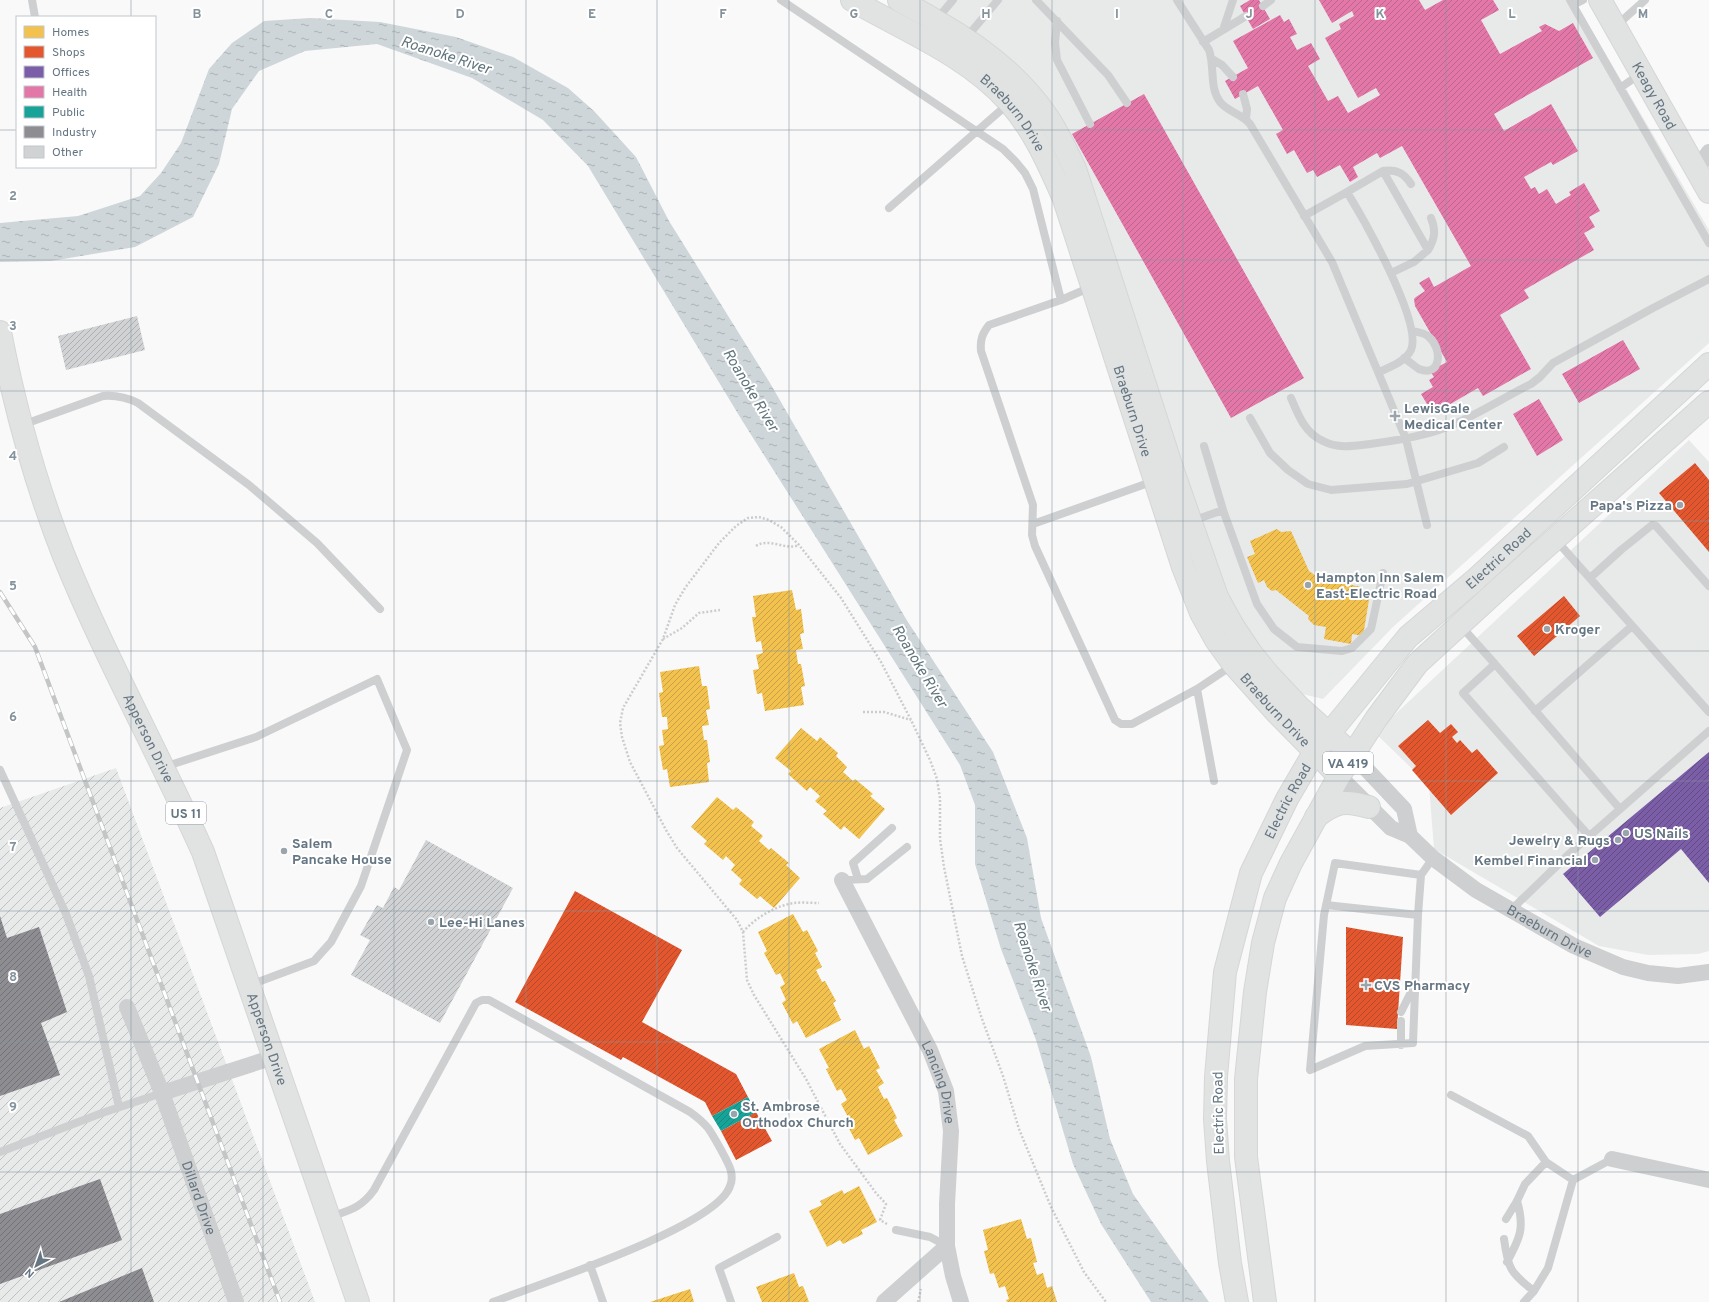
<svg xmlns="http://www.w3.org/2000/svg" width="1709" height="1302" viewBox="0 0 1709 1302" font-family="Overpass,sans-serif">
  <defs>
    <pattern id="industrial-furrows" width="10" height="10" patternUnits="userSpaceOnUse"><rect width="10" height="10" fill="#e8e9e9"/><path d="M-1 1l2-2M0 10L10 0M9 11l2-2" fill="none" stroke="#c0c1c2"/></pattern>
    <pattern id="water-ripples" width="26" height="14" patternUnits="userSpaceOnUse"><rect width="26" height="14" fill="#ced6d9"/><path d="M2 4q2-2 4 0t4 0M15 11q2-2 4 0t4 0" fill="none" stroke="#abb2b5"/></pattern>
    <pattern id="homes-hatch" width="6" height="6" patternUnits="userSpaceOnUse"><rect width="6" height="6" fill="#f2c14e"/><path d="M-1 1l2-2M0 6l6-6M5 7l2-2" fill="none" stroke="#c8a146"/></pattern>
    <pattern id="shops-hatch" width="6" height="6" patternUnits="userSpaceOnUse"><rect width="6" height="6" fill="#e4572e"/><path d="M-1 1l2-2M0 6l6-6M5 7l2-2" fill="none" stroke="#b24a2c"/></pattern>
    <pattern id="offices-hatch" width="6" height="6" patternUnits="userSpaceOnUse"><rect width="6" height="6" fill="#7b5ea7"/><path d="M-1 1l2-2M0 6l6-6M5 7l2-2" fill="none" stroke="#5f4c81"/></pattern>
    <pattern id="health-hatch" width="6" height="6" patternUnits="userSpaceOnUse"><rect width="6" height="6" fill="#e377a8"/><path d="M-1 1l2-2M0 6l6-6M5 7l2-2" fill="none" stroke="#bc668e"/></pattern>
    <pattern id="public-hatch" width="6" height="6" patternUnits="userSpaceOnUse"><rect width="6" height="6" fill="#17a398"/><path d="M-1 1l2-2M0 6l6-6M5 7l2-2" fill="none" stroke="#188981"/></pattern>
    <pattern id="industry-hatch" width="6" height="6" patternUnits="userSpaceOnUse"><rect width="6" height="6" fill="#8d8d92"/><path d="M-1 1l2-2M0 6l6-6M5 7l2-2" fill="none" stroke="#717277"/></pattern>
    <pattern id="building-hatch" width="6" height="6" patternUnits="userSpaceOnUse"><rect width="6" height="6" fill="#d0d2d3"/><path d="M-1 1l2-2M0 6l6-6M5 7l2-2" fill="none" stroke="#acafb1"/></pattern>
  </defs>
  <rect width="100%" height="100%" fill="#f9f9f9"/>
  <path fill="#e8e9e9" d="M 906,0 L 1574,0 L 1709,230 L 1709,343 L 1394,626 L 1323,699 L 1298,693 L 1263,654 L 1222,587 L 1068,138 Z
    M 1689,440 L 1709,462 L 1709,951 L 1698,954 L 1648,955 L 1599,946 L 1434,849 L 1429,785 L 1375,733 Z"/>
  <path fill="url(#industrial-furrows)" d="M 116,768 L 315,1302 L 0,1302 L 0,808 Z"/>
  <path fill="url(#water-ripples)" d="M 310,18 L 380,22 L 456,37 L 513,57 L 568,88 L 594,111 L 636,157 L 669,221 L 770,383 L 906,619 L 993,752 L 1027,838 L 1041,918 L 1091,1057 L 1110,1139 L 1133,1194 L 1209,1302 L 1151,1302 L 1101,1224 L 1073,1164 L 1036,1040 L 1001,949 L 975,864 L 975,805 L 960,765 L 743,422 L 588,166 L 543,120 L 472,78 L 377,44 L 305,51 L 259,71 L 232,109 L 219,164 L 193,217 L 135,247 L 51,261 L 0,262 L 0,223 L 78,216 L 140,196 L 161,173 L 181,143 L 209,69 L 232,43 L 264,21 Z"/>
  <path fill="url(#homes-hatch)" d="M 1277,529 L 1281,532 L 1291,531 L 1309,571 L 1319,578 L 1361,587 L 1361,592 L 1370,594 L 1363,636 L 1352,634 L 1351,644 L 1324,639 L 1326,627 L 1314,625 L 1308,619 L 1309,616 L 1276,590 L 1272,591 L 1267,587 L 1264,580 L 1258,583 L 1247,557 L 1255,554 L 1250,541 Z
    M 792,590 L 796,610 L 801,609 L 804,633 L 800,634 L 803,649 L 796,650 L 798,664 L 801,664 L 805,686 L 801,687 L 804,705 L 765,711 L 762,693 L 757,694 L 753,670 L 759,669 L 756,655 L 763,653 L 761,641 L 756,642 L 752,617 L 756,617 L 753,596 Z
    M 699,666 L 702,686 L 707,686 L 710,709 L 706,710 L 709,725 L 702,726 L 704,740 L 707,740 L 710,762 L 707,763 L 709,782 L 670,787 L 667,769 L 663,770 L 659,746 L 664,745 L 662,730 L 668,729 L 667,717 L 662,717 L 659,693 L 663,692 L 660,672 Z
    M 801,728 L 817,741 L 820,737 L 838,753 L 836,756 L 847,767 L 843,772 L 853,781 L 855,779 L 873,794 L 870,796 L 885,809 L 859,839 L 844,826 L 841,830 L 823,814 L 827,811 L 815,801 L 820,796 L 810,787 L 807,791 L 788,774 L 791,771 L 775,758 Z
    M 717,797 L 733,810 L 736,807 L 754,822 L 751,826 L 763,836 L 759,841 L 769,850 L 771,848 L 789,863 L 786,865 L 800,878 L 774,908 L 760,896 L 757,899 L 739,884 L 742,880 L 731,870 L 735,865 L 726,856 L 723,860 L 704,844 L 707,841 L 691,827 Z
    M 793,914 L 803,932 L 807,930 L 818,951 L 815,953 L 822,967 L 816,970 L 822,982 L 825,981 L 836,1001 L 833,1003 L 841,1020 L 806,1038 L 797,1021 L 793,1024 L 782,1003 L 786,1000 L 780,987 L 785,984 L 780,973 L 776,975 L 764,953 L 767,951 L 758,932 Z
    M 855,1030 L 864,1049 L 869,1046 L 880,1068 L 876,1070 L 884,1083 L 878,1087 L 884,1099 L 887,1098 L 897,1118 L 894,1120 L 903,1136 L 868,1155 L 859,1138 L 855,1140 L 844,1119 L 848,1117 L 841,1104 L 847,1100 L 841,1089 L 837,1091 L 826,1069 L 829,1068 L 819,1049 Z
    M 859,1186 L 877,1222 L 861,1230 L 863,1234 L 843,1244 L 840,1240 L 827,1247 L 809,1211 L 822,1205 L 820,1201 L 842,1190 L 844,1194 Z
    M 1021,1219 L 1027,1239 L 1031,1238 L 1037,1262 L 1033,1263 L 1037,1275 L 1043,1273 L 1047,1288 L 1052,1286 L 1057,1302 L 1007,1302 L 1006,1300 L 1009,1299 L 1005,1286 L 999,1288 L 994,1273 L 990,1274 L 984,1251 L 988,1250 L 983,1230 Z
    M 794,1273 L 799,1287 L 803,1286 L 809,1302 L 762,1302 L 756,1287 Z
    M 690,1289 L 694,1302 L 650,1302 Z"/>
  <path fill="url(#shops-hatch)" d="M 1695,463 L 1709,480 L 1709,552 L 1659,493 Z
    M 1564,596 L 1580,616 L 1534,656 L 1517,636 Z
    M 1428,720 L 1440,733 L 1451,724 L 1458,732 L 1452,737 L 1457,743 L 1460,740 L 1472,753 L 1477,749 L 1498,773 L 1451,815 L 1412,770 L 1416,766 L 1398,746 Z
    M 575,891 L 682,950 L 642,1022 L 736,1074 L 748,1097 L 712,1116 L 705,1102 L 623,1057 L 621,1060 L 515,1002 Z
    M 1346,927 L 1403,937 L 1397,1029 L 1346,1025 Z
    M 756,1112 L 772,1141 L 736,1160 L 721,1131 Z"/>
  <path fill="url(#offices-hatch)" d="M 1709,752 L 1709,883 L 1681,849 L 1600,917 L 1563,874 Z"/>
  <path fill="url(#health-hatch)" d="M 1250,0 L 1259,0 L 1270,19 L 1253,29 L 1240,6 Z
    M 1319,0 L 1419,0 L 1425,10 L 1443,0 L 1493,0 L 1499,10 L 1481,20 L 1500,54 L 1542,31 L 1539,27 L 1545,24 L 1559,31 L 1573,23 L 1593,58 L 1494,114 L 1504,131 L 1551,104 L 1578,151 L 1553,165 L 1551,162 L 1524,177 L 1531,189 L 1535,187 L 1539,194 L 1547,189 L 1556,204 L 1571,195 L 1569,192 L 1584,183 L 1600,211 L 1589,217 L 1595,227 L 1584,233 L 1594,250 L 1524,290 L 1529,298 L 1500,315 L 1531,369 L 1483,396 L 1478,388 L 1433,414 L 1421,394 L 1433,387 L 1429,380 L 1434,377 L 1430,371 L 1447,362 L 1415,306 L 1414,299 L 1416,297 L 1425,291 L 1419,283 L 1429,277 L 1434,287 L 1471,266 L 1402,146 L 1380,158 L 1377,153 L 1353,167 L 1358,177 L 1350,182 L 1340,165 L 1317,177 L 1313,170 L 1307,173 L 1294,150 L 1287,154 L 1276,134 L 1283,130 L 1258,86 L 1235,99 L 1225,81 L 1248,68 L 1233,41 L 1280,15 L 1284,22 L 1289,19 L 1297,34 L 1290,37 L 1297,50 L 1311,43 L 1320,59 L 1308,66 L 1328,101 L 1338,96 L 1348,113 L 1380,95 L 1376,88 L 1358,98 L 1325,38 L 1341,29 L 1339,24 L 1354,16 L 1352,11 L 1332,23 Z
    M 1144,94 L 1304,378 L 1231,418 L 1072,134 Z
    M 1623,340 L 1640,369 L 1579,403 L 1562,374 Z
    M 1539,399 L 1563,440 L 1537,456 L 1513,414 Z"/>
  <path fill="url(#public-hatch)" d="M 748,1097 L 756,1112 L 721,1131 L 712,1116 Z"/>
  <path fill="url(#industry-hatch)" d="M 0,916 L 7,938 L 39,927 L 67,1012 L 41,1023 L 60,1075 L 0,1096 Z
    M 100,1179 L 122,1240 L 0,1284 L 0,1214 Z
    M 142,1268 L 154,1302 L 59,1302 Z"/>
  <path fill="url(#building-hatch)" d="M 137,316 L 145,350 L 66,370 L 58,336 Z
    M 426,840 L 513,888 L 440,1023 L 351,975 L 370,940 L 360,935 L 377,905 L 383,908 L 394,887 L 399,890 Z"/>
  <g fill="none" stroke-linecap="round" stroke-linejoin="round">
    <defs>
      <g id="secondary">
        <path id="s4" d="M 852,0 C 905,31 967,55 1009,102 C 1034,130 1049,165 1064,199 L 1183,567 L 1201,613 L 1216,640 L 1234,665 L 1276,712 L 1339,776"/>
        <path d="M 899,0 C 954,30 1010,62 1046,115 C 1058,132 1066,150 1075,169 L 1174,474 L 1217,597 L 1233,626 L 1251,653 L 1268,674 L 1299,707 L 1353,755"/>
        <path id="s5" d="M 1600,0 L 1709,192"/>
      </g>
      <g id="primary">
        <path id="s6" d="M 0,332 C 15,408 35,483 64,556 C 105,657 158,752 203,852 L 358,1302"/>
        <path d="M 1316,817 C 1336,801 1345,800 1369,807"/>
        <path id="s7" d="M 1237,1302 L 1230,1263 L 1218,1161 L 1215,1119 L 1216,1077 L 1225,972 L 1251,873 L 1287,799 L 1315,751 L 1408,637 L 1475,580 L 1709,364"/>
        <path d="M 1265,1302 L 1246,1157 L 1246,1079 L 1255,992 L 1263,943 L 1275,898 L 1291,863 L 1339,776 L 1376,719 L 1417,664 L 1501,587 L 1709,402"/>
      </g>
    </defs>
    <use href="#secondary" stroke="#d5d6d7" stroke-width="24"/>
    <use href="#primary" stroke="#d5d6d7" stroke-width="24"/>
    <path stroke="#cbcccd" stroke-width="2.5" stroke-dasharray="2 2" stroke-linecap="butt" d="M 756,546 C 770,537 785,551 799,545
      M 663,639 L 682,628 L 699,613 L 720,610
      M 863,712 L 884,712 L 911,720
      M 743,932 C 755,918 775,906 794,903 C 802,902 811,903 819,903
      M 887,1224 L 880,1220 L 886,1204 L 876,1193 L 840,1144 L 806,1079 L 754,995 L 747,980 L 743,932 L 737,920 L 677,848 L 666,830 L 630,762 L 622,737 L 620,723 L 623,708 L 663,639 L 675,605 L 685,588 L 719,543 L 736,526 L 748,518 L 759,517 L 769,520 L 781,527 L 799,545 L 841,598 L 881,662 L 911,720 L 930,760 L 937,779 L 940,798 L 940,839 L 944,867 L 962,956 L 981,1016 L 1003,1076 L 1019,1129 L 1051,1207 L 1084,1272 L 1106,1302
      M 918,1302 L 921,1289"/>
    <path stroke="#cecfd0" stroke-width="8" d="M 32,0 L 35,17
      M 781,0 L 1003,149 L 1016,162 L 1025,173 L 1033,189 L 1061,300
      M 1036,0 L 1108,75 L 1127,103
      M 1177,0 L 1209,50 C 1215,67 1209,87 1220,102 C 1228,112 1242,114 1250,124 L 1332,262 L 1406,439 L 1427,525
      M 1570,0 L 1709,243
      M 1573,5 L 1583,0
      M 1263,6 L 1271,0
      M 937,19 L 953,0
      M 1057,21 L 1055,43 L 1057,60 L 1090,124
      M 1616,26 L 1645,0
      M 1223,30 L 1233,0
      M 966,38 L 998,0
      M 1203,42 L 1246,16
      M 1212,59 L 1222,65 L 1233,77
      M 1620,88 L 1640,74
      M 1243,94 L 1247,109 L 1246,119
      M 1383,171 C 1396,169 1404,173 1411,184
      M 1347,192 L 1383,171 L 1428,250 L 1414,262 L 1391,273
      M 889,208 L 1008,104
      M 1304,216 L 1347,192 C 1363,218 1423,323 1411,350 C 1406,361 1390,367 1379,372
      M 1428,250 C 1435,239 1436,230 1431,218
      M 1091,287 L 1061,300 L 989,325 C 982,334 980,340 981,351 L 1033,505 L 1032,535 L 1035,546 L 1115,720 L 1121,724 L 1132,724 L 1197,689 L 1233,665
      M 1404,358 C 1409,361 1414,366 1419,369 C 1441,378 1443,349 1429,337 C 1425,333 1418,332 1412,331
      M 1291,398 C 1298,415 1305,433 1323,441 C 1338,449 1354,446 1370,444 C 1400,440 1431,435 1459,422 C 1483,411 1507,396 1531,384 L 1540,377 L 1553,363 L 1653,308 L 1709,279
      M 1250,418 L 1270,453 L 1288,470 L 1308,484 L 1331,490 L 1407,484 L 1478,463 L 1504,447
      M 22,425 L 103,396 C 116,395 126,397 138,403 L 249,485 L 317,543 L 380,609
      M 1223,510 L 1257,604 L 1274,629 L 1297,647 L 1342,651 L 1352,648 L 1371,629 L 1383,573
      M 1192,521 L 1223,510 L 1204,446
      M 1033,524 L 1154,481
      M 1555,539 L 1709,712
      M 1590,578 L 1621,550 L 1652,525 L 1656,526 L 1709,586
      M 1460,625 L 1495,664
      M 1197,689 L 1214,781
      M 1535,711 L 1632,626
      M 164,767 L 256,737 L 377,679 L 407,750 L 361,886 L 331,942 L 314,961 L 250,985
      M 0,770 L 66,914 L 89,976 L 119,1107
      M 1589,836 L 1463,693 L 1495,664 L 1620,809
      M 1421,875 L 1418,915 L 1413,1043 L 1365,1046 L 1310,1070 L 1324,915 L 1335,863 L 1421,875 L 1433,858
      M 858,879 L 853,863 L 892,828
      M 842,880 L 867,879 L 907,847
      M 1326,905 L 1418,915
      M 1511,910 L 1569,854 L 1709,731
      M 1401,1012 L 1413,988
      M 1401,1021 L 1401,1045
      M 1451,1095 L 1528,1136 L 1546,1162 L 1573,1180
      M 0,1152 L 102,1113 L 162,1093
      M 330,1217 C 350,1210 361,1208 374,1190 L 476,1003 L 482,1000 L 489,1000 L 690,1112 C 697,1117 703,1122 708,1128 C 713,1135 729,1163 731,1171 C 732,1176 732,1182 730,1186 C 717,1227 536,1285 493,1302
      M 1506,1219 L 1517,1201 L 1525,1184 L 1546,1162
      M 896,1230 L 930,1237 L 947,1246
      M 1504,1239 C 1508,1268 1510,1273 1534,1291
      M 1507,1262 C 1520,1238 1525,1228 1517,1201
      M 590,1265 L 603,1302
      M 731,1302 L 719,1268 L 777,1237
      M 1524,1302 L 1534,1291 L 1548,1268 L 1573,1180 L 1612,1159"/>
    <g stroke="#cecfd0" stroke-width="16">
      <path d="M 1696,170 L 1709,152"/>
      <path d="M 1353,755 L 1404,809 L 1410,836"/>
      <path id="s1" d="M 1339,776 L 1391,828 L 1410,836 L 1433,858 L 1476,890 L 1574,946 L 1623,967 L 1648,973 L 1678,976 L 1709,972"/>
      <path id="s2" d="M 842,880 L 930,1050 L 946,1091 L 951,1131 L 947,1204 L 947,1246 L 953,1276 L 961,1302"/>
      <path id="s3" d="M 127,1007 L 162,1093 L 236,1302"/>
      <path d="M 162,1093 L 274,1057"/>
      <path d="M 1612,1159 L 1709,1180"/>
      <path d="M 884,1302 L 947,1246"/>
    </g>
    <use href="#secondary" stroke="#e1e2e2" stroke-width="22"/>
    <use href="#primary" stroke="#e1e2e2" stroke-width="22"/>
    <defs>
      <path id="rail" d="M 0,592 L 35,647 L 280,1302"/>
    </defs>
    <use href="#rail" stroke="#c3c5c6" stroke-width="4.5"/>
    <use href="#rail" stroke="#fff" stroke-width="3" stroke-dasharray="9" stroke-linecap="butt"/>
  </g>
  <path fill="none" stroke="#84929c" stroke-width="1" stroke-opacity="0.55" d="M 131,0 L 131,17M 263,0 L 263,1302M 394,0 L 394,1302M 526,0 L 526,1302M 657,0 L 657,1302M 789,0 L 789,1302M 920,0 L 920,1302M 1052,0 L 1052,1302M 1183,0 L 1183,1302M 1315,0 L 1315,1302M 1446,0 L 1446,1302M 1578,0 L 1578,1302M 0,130 L 17,130M 155,130 L 1709,130M 131,167 L 131,1302M 0,260 L 1709,260M 0,391 L 1709,391M 0,521 L 1709,521M 0,651 L 1709,651M 0,781 L 1709,781M 0,911 L 1709,911M 0,1042 L 1709,1042M 0,1172 L 1709,1172"/>
  <g fill="#99a4ac" stroke="#fff" stroke-width="1.5">
    <path d="M1393 410h4v4h4v4h-4v4h-4v-4h-4v-4h4z"/>
    <circle cx="1680" cy="505" r="4"/>
    <circle cx="1308" cy="585" r="4"/>
    <circle cx="1547" cy="629" r="4"/>
    <circle cx="1626" cy="833" r="4"/>
    <circle cx="1618" cy="840" r="4"/>
    <circle cx="284" cy="851" r="4"/>
    <circle cx="1595" cy="860" r="4"/>
    <circle cx="431" cy="922" r="4"/>
    <path d="M1364 979h4v4h4v4h-4v4h-4v-4h-4v-4h4z"/>
    <circle cx="734" cy="1114" r="4"/>
  </g>
  <g text-anchor="middle" stroke-width="4" stroke-linejoin="round" paint-order="stroke">
    <g fill="#fff" stroke="#939fa8" stroke-width="1">
      <rect x="1323" y="752" width="50" height="22" rx="3"/>
      <rect x="166" y="802" width="40" height="22" rx="3"/>
    </g>
    <g font-size="13" font-weight="bold" fill="#657683">
      <text x="1348" y="768">VA 419</text>
      <text x="186" y="818">US 11</text>
    </g>
    <g font-size="14" fill="#657683" stroke="#fff">
      <text dy="5" stroke="none"><textPath href="#s5" startOffset="110">Keagy Road</textPath></text>
      <text dy="5" stroke="none"><textPath href="#s4" startOffset="199">Braeburn Drive</textPath></text>
      <text dy="5" stroke="none"><textPath href="#s4" startOffset="523">Braeburn Drive</textPath></text>
      <text dy="5" stroke="none"><textPath href="#s7" startOffset="839">Electric Road</textPath></text>
      <text dy="5" stroke="none"><textPath href="#s4" startOffset="859">Braeburn Drive</textPath></text>
      <text dy="5" stroke="none"><textPath href="#s6" startOffset="434">Apperson Drive</textPath></text>
      <text dy="5" stroke="none"><textPath href="#s7" startOffset="515">Electric Road</textPath></text>
      <text dy="5" stroke="none"><textPath href="#s1" startOffset="264">Braeburn Drive</textPath></text>
      <text dy="5" stroke="none"><textPath href="#s6" startOffset="758">Apperson Drive</textPath></text>
      <text dy="5" stroke="none"><textPath href="#s2" startOffset="225">Lancing Drive</textPath></text>
      <text transform="translate(1218 1113) rotate(-91)" y="5">Electric Road</text>
      <text dy="5" stroke="none"><textPath href="#s3" startOffset="204">Dillard Drive</textPath></text>
    </g>
    <g font-size="14" font-weight="bold" fill="#657683" stroke="#fff" text-anchor="start">
      <text x="1404" y="413">LewisGale<tspan x="1404" dy="16">Medical Center</tspan></text>
      <text x="1672" y="510" text-anchor="end">Papa's Pizza</text>
      <text x="1316" y="582">Hampton Inn Salem<tspan x="1316" dy="16">East-Electric Road</tspan></text>
      <text x="1555" y="634">Kroger</text>
      <text x="1634" y="838">US Nails</text>
      <text x="1610" y="845" text-anchor="end">Jewelry &amp; Rugs</text>
      <text x="292" y="848">Salem<tspan x="292" dy="16">Pancake House</tspan></text>
      <text x="1587" y="865" text-anchor="end">Kembel Financial</text>
      <text x="439" y="927">Lee-Hi Lanes</text>
      <text x="1374" y="990">CVS Pharmacy</text>
      <text x="742" y="1111">St. Ambrose<tspan x="742" dy="16">Orthodox Church</tspan></text>
    </g>
    <g font-size="15" font-style="italic" fill="#60757c" stroke="#fff">
      <text transform="translate(446 55) rotate(18)" y="5">Roanoke River</text>
      <text transform="translate(751 390) rotate(59)" y="5">Roanoke River</text>
      <text transform="translate(920 666) rotate(59)" y="5">Roanoke River</text>
      <text transform="translate(1033 966) rotate(72)" y="5">Roanoke River</text>
    </g>
  </g>
  <g font-size="13" text-anchor="middle" font-weight="bold" fill="#84929c" stroke="#fff" stroke-width="4" stroke-linejoin="round" paint-order="stroke">
    <text x="197" y="18">B</text>
    <text x="329" y="18">C</text>
    <text x="460" y="18">D</text>
    <text x="592" y="18">E</text>
    <text x="723" y="18">F</text>
    <text x="854" y="18">G</text>
    <text x="986" y="18">H</text>
    <text x="1117" y="18">I</text>
    <text x="1249" y="18">J</text>
    <text x="1380" y="18">K</text>
    <text x="1512" y="18">L</text>
    <text x="1643" y="18">M</text>
    <text x="13" y="200">2</text>
    <text x="13" y="330">3</text>
    <text x="13" y="460">4</text>
    <text x="13" y="590">5</text>
    <text x="13" y="721">6</text>
    <text x="13" y="851">7</text>
    <text x="13" y="981">8</text>
    <text x="13" y="1111">9</text>
  </g>
  <rect x="16" y="16" width="140" height="152" fill="#ffffff" stroke="#c1c8cd"/>
  <rect x="24" y="26" width="20" height="12" fill="#f2c14e" stroke="#c1c8cd"/>
  <text x="52" y="36" font-size="12" fill="#657683">Homes</text>
  <rect x="24" y="46" width="20" height="12" fill="#e4572e" stroke="#c1c8cd"/>
  <text x="52" y="56" font-size="12" fill="#657683">Shops</text>
  <rect x="24" y="66" width="20" height="12" fill="#7b5ea7" stroke="#c1c8cd"/>
  <text x="52" y="76" font-size="12" fill="#657683">Offices</text>
  <rect x="24" y="86" width="20" height="12" fill="#e377a8" stroke="#c1c8cd"/>
  <text x="52" y="96" font-size="12" fill="#657683">Health</text>
  <rect x="24" y="106" width="20" height="12" fill="#17a398" stroke="#c1c8cd"/>
  <text x="52" y="116" font-size="12" fill="#657683">Public</text>
  <rect x="24" y="126" width="20" height="12" fill="#8d8d92" stroke="#c1c8cd"/>
  <text x="52" y="136" font-size="12" fill="#657683">Industry</text>
  <rect x="24" y="146" width="20" height="12" fill="#d0d2d3" stroke="#c1c8cd"/>
  <text x="52" y="156" font-size="12" fill="#657683">Other</text>
  <g transform="translate(36 1266) rotate(221)" stroke="#ffffff" stroke-width="3" paint-order="stroke">
  <path d="M0-3L7 15L0 10L-7 15Z" fill="#657683"/>
  <text y="-6" font-size="11" font-weight="bold" text-anchor="middle" fill="#657683">N</text>
  </g>
</svg>
